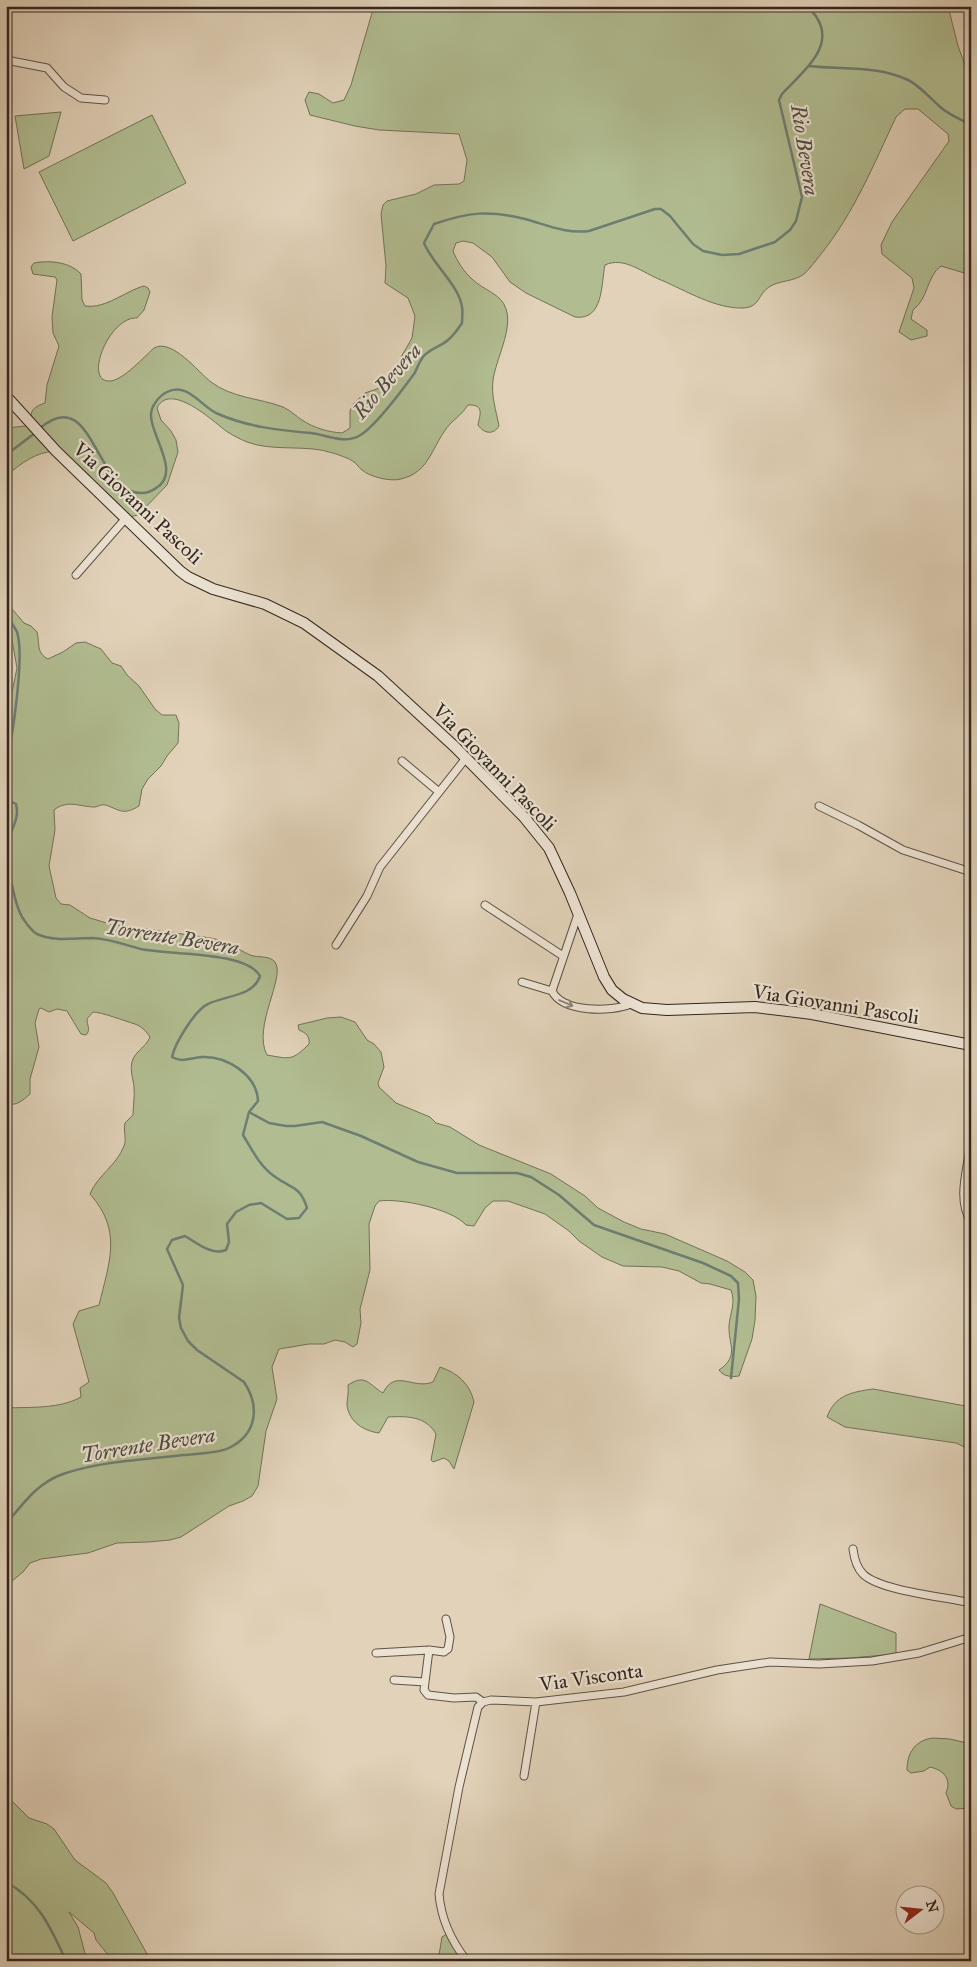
<svg xmlns="http://www.w3.org/2000/svg" width="977" height="1967" viewBox="0 0 977 1967" font-family="'IM FELL Great Primer',serif">
  <rect width="100%" height="100%" fill="#e1d2b9"/>
  <filter id="stains"><feTurbulence type="fractalNoise" baseFrequency=".004" numOctaves="4"/><feColorMatrix values="0 0 0 0 .2 0 0 0 0 .09 0 0 0 0 .02 0 0 0 .5 -.17"/></filter>
  <radialGradient id="worn" r=".72"><stop offset=".6" stop-color="#630" stop-opacity="0"/><stop offset="1" stop-color="#630" stop-opacity=".3"/></radialGradient>
  <path fill="#b1bd91" stroke="#727258" d="M 374,6 L 948,6 L 958,46 L 971,81 L 971,275 L 941,266 C 926,277 929,298 913,310 L 911,319 L 927,330 L 927,336 L 911,340 L 899,332 L 914,288 L 912,278 L 882,254 L 881,245 L 892,222 L 949,141 L 948,134 L 918,109 L 905,109 L 896,117 C 874,164 854,213 821,254 C 816,260 810,269 804,274 C 794,282 779,280 769,287 C 758,294 760,307 744,308 C 715,309 687,291 661,280 C 643,273 624,256 605,265 C 601,283 604,321 575,317 L 526,293 L 510,282 L 492,257 L 473,243 L 463,241 L 456,243 L 453,251 C 457,261 464,272 472,279 C 483,290 502,294 506,309 C 513,329 496,359 493,380 C 491,396 496,410 499,426 C 494,435 484,434 478,425 C 479,417 486,404 468,405 C 463,413 456,418 450,424 C 432,444 431,472 401,479 C 391,482 370,477 362,470 C 359,468 357,464 354,462 C 349,458 339,455 333,453 C 306,444 274,452 247,442 C 240,439 232,435 226,431 C 213,421 170,381 157,408 L 161,420 L 171,431 L 176,440 L 178,452 L 167,485 L 138,515 L 129,517 L 56,451 C 35,452 22,463 6,476 L 6,428 L 26,426 L 32,422 C 29,410 34,407 45,403 L 47,385 L 59,346 L 53,333 L 52,317 L 57,280 L 55,277 L 33,274 L 31,267 L 34,263 C 50,260 70,262 81,274 L 82,300 L 85,306 C 106,309 125,291 144,286 L 148,288 L 150,292 L 144,310 L 137,318 C 109,316 82,384 111,381 C 124,379 144,357 154,348 C 172,338 198,372 211,382 C 232,398 259,398 283,407 C 290,410 296,416 302,420 C 314,428 328,432 342,433 L 350,428 L 350,411 L 353,404 L 365,393 L 377,389 L 394,377 L 398,368 L 400,359 L 412,338 L 415,316 L 408,298 L 385,283 L 386,266 L 381,214 L 383,205 L 387,201 L 416,194 L 434,185 L 459,184 L 464,181 L 467,160 L 459,134 L 379,130 L 355,126 L 310,115 L 305,100 L 309,92 L 319,94 L 333,103 L 344,100 L 351,85 Z
    M 61,112 L 49,156 L 24,169 L 15,116 Z
    M 152,115 L 186,183 L 73,241 L 39,172 Z
    M 6,602 L 24,623 L 31,626 L 37,632 C 40,644 36,653 48,659 L 63,652 L 76,643 L 85,642 L 101,649 L 112,663 L 121,666 L 127,675 L 139,686 L 155,709 L 162,715 L 176,715 L 179,723 L 178,743 L 167,756 L 161,766 L 148,779 L 142,789 L 139,806 C 124,815 121,811 106,805 C 102,804 99,806 95,807 C 80,807 68,799 54,810 L 55,830 L 49,866 L 56,898 L 61,904 L 70,905 L 90,918 L 110,924 L 211,938 C 226,941 237,949 250,955 C 258,958 269,955 275,962 C 286,977 252,1027 267,1055 C 290,1059 292,1061 309,1044 C 310,1036 306,1033 299,1030 L 298,1025 L 327,1018 L 341,1017 L 355,1022 L 367,1040 L 374,1044 L 381,1052 L 384,1067 L 378,1083 L 379,1087 L 396,1103 L 430,1117 L 436,1123 L 450,1127 L 479,1145 L 551,1174 L 585,1196 L 598,1208 L 624,1222 L 641,1229 L 665,1234 L 727,1261 L 745,1272 L 753,1280 L 756,1296 L 755,1320 L 752,1339 L 739,1376 C 732,1377 724,1377 719,1370 C 740,1356 728,1344 729,1326 C 730,1313 736,1303 731,1290 L 710,1284 L 701,1283 L 679,1271 L 662,1267 L 623,1266 L 602,1257 L 579,1241 L 569,1231 L 545,1214 L 508,1201 L 493,1201 L 485,1208 L 474,1226 L 466,1225 C 452,1209 401,1198 379,1201 L 375,1206 L 369,1224 L 370,1270 L 360,1309 L 361,1323 L 357,1344 L 353,1347 L 345,1342 L 335,1340 L 324,1344 L 309,1344 L 279,1349 L 272,1367 L 277,1399 L 266,1431 L 258,1486 L 252,1496 L 243,1501 L 229,1506 L 181,1537 L 170,1540 L 148,1542 L 117,1543 L 88,1553 L 41,1559 L 30,1563 L 23,1572 L 6,1586 L 6,1408 C 30,1407 60,1409 81,1397 L 80,1388 L 89,1382 L 73,1324 L 79,1311 L 99,1305 C 109,1263 123,1231 90,1194 C 97,1176 117,1165 124,1146 C 127,1139 123,1131 125,1123 L 133,1115 C 133,1106 135,1096 134,1087 C 133,1077 129,1069 133,1059 C 137,1050 147,1046 150,1037 C 147,1032 141,1026 135,1024 C 125,1021 101,1012 93,1012 L 87,1019 C 87,1025 91,1030 86,1035 L 81,1034 L 67,1011 L 57,1009 L 49,1012 L 41,1008 L 39,1009 L 35,1023 L 39,1047 L 30,1079 L 30,1094 C 22,1101 17,1106 6,1104 L 6,720 L 11,709 L 11,697 L 17,668 L 12,640 L 6,628 Z
    M 440,1367 C 458,1373 470,1384 474,1402 L 454,1469 L 449,1461 L 444,1458 L 433,1462 L 431,1460 L 436,1434 C 426,1416 407,1416 388,1417 L 379,1433 C 364,1431 349,1422 347,1405 C 347,1399 349,1392 348,1385 C 366,1373 369,1385 383,1393 C 395,1368 413,1390 433,1382 Z
    M 873,1389 L 971,1407 L 971,1450 L 956,1443 L 845,1427 L 827,1417 C 835,1395 852,1392 873,1389 Z
    M 820,1604 L 896,1633 L 896,1654 L 850,1658 L 809,1659 Z
    M 933,1738 L 950,1739 L 971,1744 L 971,1808 L 956,1809 L 951,1806 L 946,1793 C 952,1778 943,1770 930,1767 L 924,1771 L 911,1773 L 907,1770 C 907,1752 916,1740 933,1738 Z
    M 6,1795 L 29,1818 L 47,1824 L 54,1829 L 75,1860 L 106,1883 L 113,1893 L 151,1961 L 113,1961 L 96,1940 L 94,1933 L 69,1912 L 78,1927 L 87,1961 L 6,1961 Z
    M 450,1932 L 467,1961 L 438,1961 L 442,1937 Z"/>
  <g fill="none" stroke-linecap="round" stroke-linejoin="round">
    <path stroke="#6d7e73" stroke-width="2.5" d="M 809,66 C 842,70 877,65 908,80 C 921,86 932,101 944,110 C 952,116 962,120 971,125
      M 39,429 C 94,381 94,494 142,493 C 147,493 152,491 156,488 C 182,473 150,435 151,415 C 151,406 159,396 167,392 C 187,382 200,405 216,413 C 247,427 278,430 311,433 C 327,435 344,444 359,436 C 374,428 403,389 414,374 C 417,369 419,362 423,357 C 429,349 440,347 448,340 C 453,336 458,329 462,323 C 462,318 463,312 462,307 C 459,285 433,265 424,243 L 434,224 C 469,212 489,210 525,219 C 547,225 566,234 589,231 L 655,209 L 661,209 L 670,216 L 693,244 L 703,251 L 722,255 L 739,254 L 775,242 L 790,230 L 796,221 L 802,197 L 779,100 L 782,94 C 800,74 836,48 817,18 C 815,14 810,10 806,6
      M 6,455 L 35,433
      M 6,616 C 11,621 14,626 17,632 C 25,657 12,739 6,766
      M 6,799 L 16,804 C 20,820 10,829 8,844 C 6,860 14,903 22,917 C 26,923 31,931 37,934 C 54,942 75,938 93,938 C 111,939 125,945 141,949 C 168,955 246,951 260,976 C 253,997 226,995 208,1004 C 195,1010 175,1043 172,1057 C 182,1063 190,1058 202,1057 C 227,1056 257,1075 258,1101 L 249,1112 L 243,1135 C 252,1150 260,1166 274,1176 C 291,1189 300,1185 307,1208 L 299,1218 L 287,1219 L 261,1203 L 249,1205 L 236,1212 L 227,1224 L 229,1242 L 226,1250 C 212,1256 197,1243 185,1236 L 172,1240 L 167,1249 L 183,1285 L 179,1318 L 181,1328 L 188,1341 L 197,1350 L 244,1382 C 260,1406 257,1433 231,1447 C 221,1453 196,1454 183,1455 C 143,1460 101,1461 63,1474 C 37,1483 23,1504 6,1524
      M 249,1112 L 269,1123 L 286,1126 L 295,1126 L 322,1122 L 361,1136 L 418,1162 L 457,1173 L 517,1173 L 531,1177 L 559,1195 L 594,1225 L 703,1263 L 731,1276 L 738,1283 L 739,1299 L 731,1378
      M 6,1882 C 39,1900 51,1928 66,1961"/>
    <defs>
      <path id="street" d="M 962,6 L 971,10
        M 6,60 L 47,68 L 64,87 L 81,98 L 105,100
        M 76,575 L 126,518
        M 402,761 L 439,792
        M 819,806 L 858,825 L 903,850 L 971,872
        M 485,905 L 563,956
        M 578,914 L 552,991 C 563,1013 611,1012 631,1004
        M 336,945 L 367,896 L 380,867 L 466,758
        M 522,982 L 552,991
        M 970,1045 L 971,1102
        M 971,1120 C 970,1129 971,1139 970,1148 C 967,1171 957,1200 971,1222
        M 853,1549 C 854,1557 857,1568 863,1574 C 880,1591 946,1597 971,1603
        M 429,1650 L 444,1652 L 448,1649 L 450,1637 L 446,1619
        M 376,1653 L 429,1650 L 424,1690 L 428,1695 L 454,1698 L 476,1697 L 483,1702
        M 394,1680 L 425,1682
        M 524,1776 L 536,1702
        M 467,1961 C 452,1942 441,1918 439,1894 L 459,1787 L 478,1707 L 483,1702 L 491,1700 L 536,1702 L 624,1692 L 717,1670 L 770,1662 L 819,1664 L 872,1661 L 919,1653 L 971,1637"/>
      <path id="secondary" d="M 6,396 L 56,451 L 180,571 L 188,577 L 213,589 L 265,604 L 304,623 L 378,676 L 455,747 L 524,817 L 549,848 L 570,893 L 604,977 L 612,990 L 623,999 L 642,1008 L 667,1010 L 755,1007 L 812,1014 L 971,1045"/>
    </defs>
    <use href="#street" stroke="#5e5246" stroke-width="9"/>
    <use href="#secondary" stroke="#32271f" stroke-width="12"/>
    <use href="#street" stroke="#ece2d2" stroke-width="7"/>
    <use href="#secondary" stroke="#ece2d2" stroke-width="10"/>
  </g>
  <defs><path id="oneway-shaft" d="M-6 0H5M1.5-3L5.5 0L1.5 3" fill="none" stroke-width="1.6" stroke-linecap="round" stroke-linejoin="round" transform="scale(1.25)"/></defs>
  <use stroke="#8f8478" href="#oneway-shaft" transform="translate(566 1003) rotate(23)"/>
  <g text-anchor="middle" stroke-width="4.5" stroke-linejoin="round" paint-order="stroke">
    <g font-size="20" fill="#32271f" stroke="#ece2d2">
      <text transform="translate(138 503) rotate(43)" y="7">Via Giovanni Pascoli</text>
      <text transform="translate(495 767) rotate(46)" y="7">Via Giovanni Pascoli</text>
      <text transform="translate(836 1004) rotate(9)" y="7">Via Giovanni Pascoli</text>
      <text transform="translate(591 1677) rotate(-8)" y="7">Via Visconta</text>
    </g>
    <g font-size="21" font-style="italic" fill="#4b4b42" stroke="#ece2d2">
      <text transform="translate(805 150) rotate(81)" y="7">Rio Bevera</text>
      <text transform="translate(387 381) rotate(-49)" y="7">Rio Bevera</text>
      <text transform="translate(172 937) rotate(9)" y="7">Torrente Bevera</text>
      <text transform="translate(148 1445) rotate(-9)" y="7">Torrente Bevera</text>
    </g>
  </g>
  <rect width="977" height="1967" fill="none" stroke="#e1d2b9" stroke-width="25"/>
  <rect x="8" y="8" width="962" height="1952" fill="none" stroke="#32271f" stroke-width="2.5"/>
  <rect x="12" y="12" width="952" height="1942" fill="none" stroke="#32271f"/>
  <g transform="translate(920 1910) rotate(74)"><circle r="24" fill="#ece2d2" stroke="#a2978a"/>
  <path d="M0-4L9 19L0 12L-9 19Z" fill="#8f2418"/>
  <text y="-8" font-size="14" font-weight="bold" text-anchor="middle" fill="#32271f">N</text>
  </g>
  <rect width="100%" height="100%" filter="url(#stains)"/>
  <rect width="100%" height="100%" fill="url(#worn)"/>
</svg>
